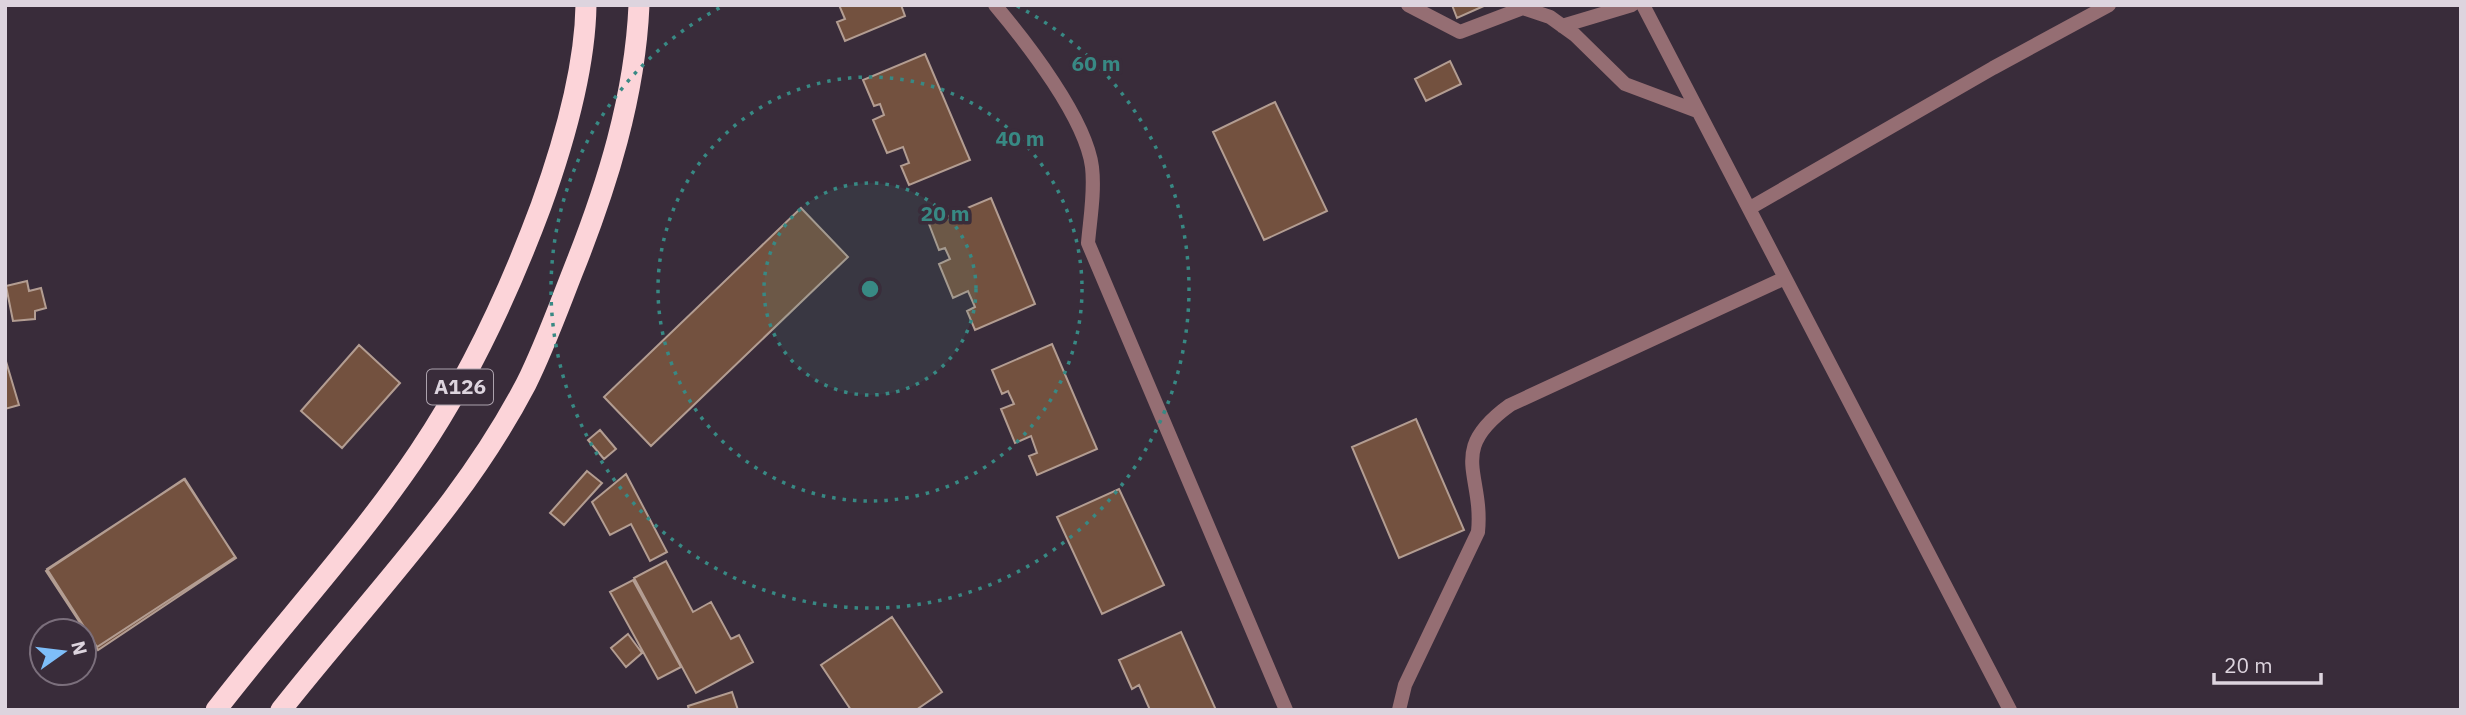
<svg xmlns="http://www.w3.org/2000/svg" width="2466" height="715" viewBox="0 0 2466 715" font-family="'IBM Plex Sans',sans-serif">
  <rect width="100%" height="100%" fill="#392c3a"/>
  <path fill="#73513f" stroke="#b39d92" stroke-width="2" d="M 839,5 L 901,5 L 905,16 L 845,41 L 837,22 L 845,19 Z
    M 1452,5 L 1486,5 L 1457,18 Z
    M 925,54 L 970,160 L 909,185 L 901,166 L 909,163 L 903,147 L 887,153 L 873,120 L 884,115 L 880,104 L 874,106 L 863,80 Z
    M 1450,61 L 1461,84 L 1426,101 L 1415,79 Z
    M 1275,102 L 1327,211 L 1264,240 L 1213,132 Z
    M 991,198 L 1035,304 L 975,330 L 967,311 L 975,307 L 968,291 L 953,298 L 939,264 L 950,259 L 945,248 L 939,250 L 929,224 Z
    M 801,208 L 848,257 L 651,446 L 604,397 Z
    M 27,281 L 29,291 L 41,288 L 46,308 L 35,311 L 35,319 L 13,321 L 6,286 Z
    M 1052,344 L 1097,449 L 1037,475 L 1029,456 L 1037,453 L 1031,436 L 1015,443 L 1001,409 L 1014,404 L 1008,391 L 1002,394 L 992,370 Z
    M 359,345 L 400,383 L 342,448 L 301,411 Z
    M 5,358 L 19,405 L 5,409 Z
    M 1416,419 L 1464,530 L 1399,558 L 1352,447 Z
    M 600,430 L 616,449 L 604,459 L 588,440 Z
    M 587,471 L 602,483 L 564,525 L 550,513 Z
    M 626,474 L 667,552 L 650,561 L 631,524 L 610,535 L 592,502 Z
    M 184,479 L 236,558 L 98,650 L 46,571 Z
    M 185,479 L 235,557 L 97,647 L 47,569 Z
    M 1119,489 L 1164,585 L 1102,614 L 1057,517 Z
    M 666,561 L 693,612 L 711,602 L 731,639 L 739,635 L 753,662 L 696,693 L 634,578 Z
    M 633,580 L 681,667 L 658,679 L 610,592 Z
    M 892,617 L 942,692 L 916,710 L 851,710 L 821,665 Z
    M 1181,632 L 1216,710 L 1150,710 L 1139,685 L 1132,689 L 1119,660 Z
    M 628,634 L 642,653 L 626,667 L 611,648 Z
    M 732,692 L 738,710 L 689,710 L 688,706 Z"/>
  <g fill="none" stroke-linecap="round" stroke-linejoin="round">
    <path stroke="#956e73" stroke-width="14" d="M 995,5 C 1027,43 1086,119 1092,167 C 1095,192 1090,219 1088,243 L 1286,710
      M 1408,5 L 1460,32 L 1523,8 L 1550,17 L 1575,35 L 1625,84 L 1697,111
      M 1643,5 L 2010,710
      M 1562,26 L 1632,5
      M 1750,208 L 1993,68 L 2109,5
      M 1399,710 L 1405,685 L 1478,532 C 1484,473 1446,451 1510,405 L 1785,278"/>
    <path stroke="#fcd4d9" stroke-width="21" d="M 216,710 C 283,623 358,543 419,452 C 470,376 509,292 541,206 C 563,145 585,71 586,5
      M 281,710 C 337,639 398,572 452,500 C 479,464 505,424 526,384 C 544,348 558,309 573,271 C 607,186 635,97 639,5"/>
  </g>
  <circle cx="870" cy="289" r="106" fill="#388984" fill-opacity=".12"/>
  <g fill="none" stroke="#388984" stroke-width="3.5" stroke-dasharray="3.5 7">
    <circle cx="870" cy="289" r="106"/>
    <circle cx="870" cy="289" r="212"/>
    <path d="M1017 6A319 319 0 1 1 723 6"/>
  </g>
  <g text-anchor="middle" stroke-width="7" stroke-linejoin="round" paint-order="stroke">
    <rect fill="#392c3a" stroke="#aca2ad" stroke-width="2" x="427" y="369.5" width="66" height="35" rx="5"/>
    <g font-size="21" font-weight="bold" fill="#ddd4de">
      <text x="460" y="394">A126</text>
    </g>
  </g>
  <circle cx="870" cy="289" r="10" fill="#388984" stroke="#392c3a" stroke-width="3.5"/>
  <g font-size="21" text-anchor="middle" font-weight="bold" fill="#388984" stroke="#392c3a" stroke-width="7" stroke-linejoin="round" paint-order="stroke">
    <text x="1096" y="71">60 m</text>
    <text x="1020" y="146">40 m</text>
    <text x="945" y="221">20 m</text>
  </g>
  <rect width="2466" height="715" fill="none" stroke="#ddd4de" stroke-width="14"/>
  <g transform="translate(63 652) rotate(76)"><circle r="33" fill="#392c3a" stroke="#7b6f7c" stroke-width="2"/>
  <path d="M0-5L12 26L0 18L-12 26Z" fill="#7ebef9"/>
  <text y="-10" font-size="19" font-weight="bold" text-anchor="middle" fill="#ddd4de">N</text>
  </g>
  <path d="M2214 673v10h107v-10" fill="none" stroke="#ddd4de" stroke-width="3.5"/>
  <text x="2224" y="673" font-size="21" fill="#ddd4de" stroke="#392c3a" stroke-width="5" paint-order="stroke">20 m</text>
</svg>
